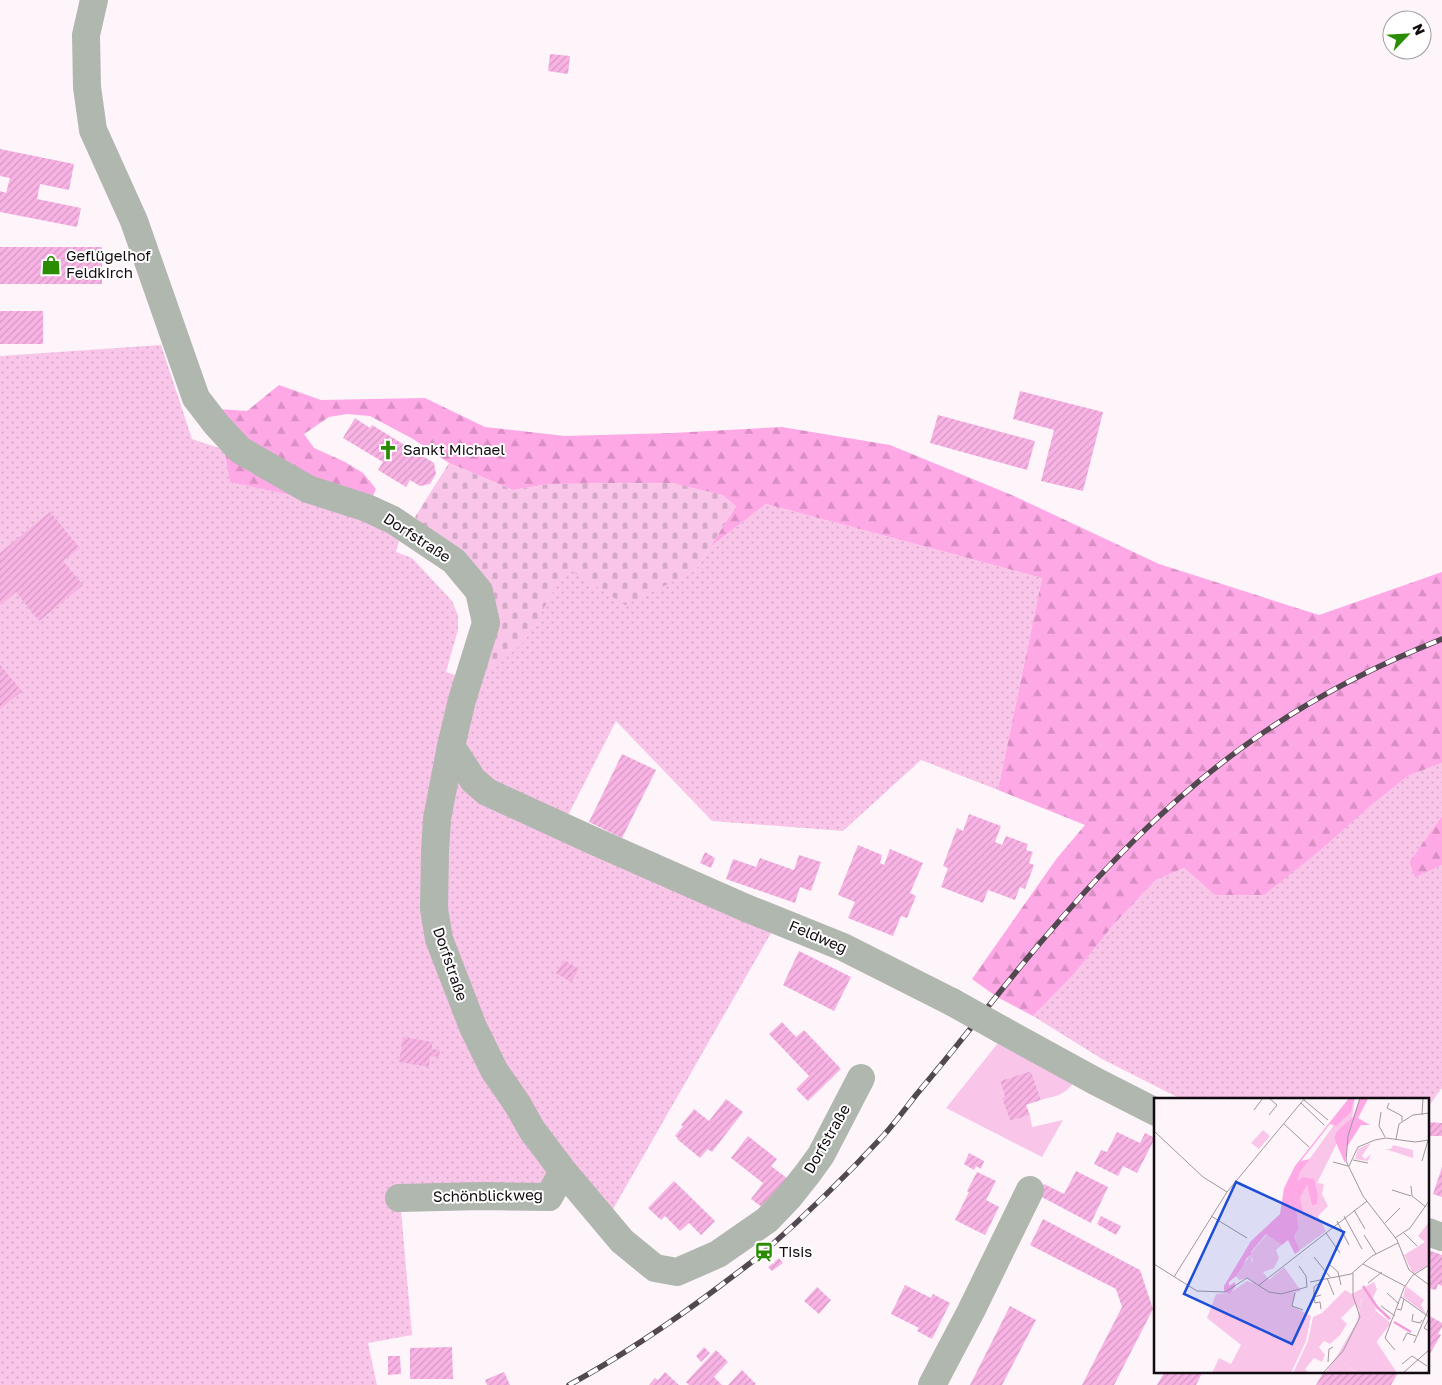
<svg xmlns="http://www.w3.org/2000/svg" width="1442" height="1385" viewBox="0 0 1442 1385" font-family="'Golos Text',sans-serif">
  <defs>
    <pattern id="grass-dots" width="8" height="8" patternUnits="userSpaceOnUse" patternTransform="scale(1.25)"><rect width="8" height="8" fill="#f9c6e9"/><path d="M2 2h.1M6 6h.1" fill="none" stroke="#d4a9c7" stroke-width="1.8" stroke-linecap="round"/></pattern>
    <pattern id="forest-firs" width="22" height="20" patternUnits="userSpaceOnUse" patternTransform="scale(1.25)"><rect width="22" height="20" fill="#fea8e6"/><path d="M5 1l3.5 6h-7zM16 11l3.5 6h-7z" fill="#d98fc4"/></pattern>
    <pattern id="cemetery-stones" width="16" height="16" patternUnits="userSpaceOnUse" patternTransform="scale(1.25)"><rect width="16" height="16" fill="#f9c6e9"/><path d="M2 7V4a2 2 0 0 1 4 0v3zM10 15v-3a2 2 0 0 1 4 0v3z" fill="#d4a9c7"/></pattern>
    <pattern id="building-hatch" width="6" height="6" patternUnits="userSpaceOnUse" patternTransform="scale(1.25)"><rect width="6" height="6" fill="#f8b3e4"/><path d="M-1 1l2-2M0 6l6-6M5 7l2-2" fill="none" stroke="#d499c3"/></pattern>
  </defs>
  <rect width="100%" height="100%" fill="#fef5fb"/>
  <path fill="url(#grass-dots)" d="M 161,345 L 192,439 L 225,450 L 324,502 L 400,537 L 396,552 L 412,558 L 452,601 L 458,615 L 458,630 L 446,672 L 461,677 L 567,568 L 695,571 L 710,547 L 766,504 L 1042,578 L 998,790 L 921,760 L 843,831 L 712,821 L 616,721 L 561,829 L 775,926 L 608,1218 L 566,1173 L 548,1195 L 400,1199 L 412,1335 L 368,1343 L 377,1385 L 0,1385 L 0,356 Z
    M 1442,763 L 1442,816 L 1409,862 L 1415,878 L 1442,865 L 1442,1088 L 1428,1107 L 1428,1099 L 1181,1099 L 1102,1059 L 1033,1016 L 1074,974 L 1114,924 L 1156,880 L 1184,868 L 1215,895 L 1368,808 L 1408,776 Z"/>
  <path fill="url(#forest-firs)" d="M 279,385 L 321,400 L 425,398 L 485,427 L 565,436 L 672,433 L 782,427 L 890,445 L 1014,496 L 1159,564 L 1319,615 L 1442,572 L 1442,763 L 1408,776 L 1368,808 L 1317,853 L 1264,895 L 1215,895 L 1184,868 L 1156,880 L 1114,924 L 1074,974 L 1033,1016 L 997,997 L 972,979 L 1057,858 L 1085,825 L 998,790 L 1042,578 L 766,504 L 710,547 L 736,506 L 673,483 L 549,484 L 513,490 L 449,463 L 413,439 L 370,416 L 347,414 L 329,417 L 304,434 L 314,448 L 345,462 L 363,473 L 376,489 L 367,508 L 324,502 L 230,482 L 218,409 L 247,411 Z
    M 1442,816 L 1442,865 L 1415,878 L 1409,862 Z"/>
  <path fill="url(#cemetery-stones)" d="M 449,463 L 513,490 L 549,484 L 673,483 L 723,495 L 736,506 L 695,571 L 625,605 L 567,568 L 525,641 L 465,695 L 489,624 L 455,559 L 415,517 Z"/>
  <path fill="#f9c6e9" d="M 998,1043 L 1074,1081 C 1067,1095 1055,1096 1041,1100 L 1031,1071 L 1000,1081 L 1005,1097 L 1002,1098 L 1010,1121 L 1030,1115 L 1032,1127 L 1063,1120 L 1042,1157 L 946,1108 Z"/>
  <path fill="url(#building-hatch)" d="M 550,54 L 570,56 L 568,74 L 548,71 Z
    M 0,149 L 74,164 L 69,190 L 40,184 L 37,199 L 81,208 L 77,227 L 0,212 L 0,191 L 6,193 L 10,178 L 0,176 Z
    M 0,247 L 102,247 L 102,284 L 0,284 Z
    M 0,311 L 43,311 L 43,344 L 0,344 Z
    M 1020,391 L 1103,412 L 1083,491 L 1041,481 L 1054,430 L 1013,419 Z
    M 938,415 L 1035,441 L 1027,470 L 930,443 Z
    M 355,418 L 370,428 L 372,425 L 434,463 L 436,474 L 430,484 L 420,486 L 410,480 L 406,487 L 378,470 L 383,462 L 343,438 Z
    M 50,512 L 80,548 L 63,561 L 83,585 L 39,621 L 16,592 L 0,605 L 0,553 Z
    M 0,665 L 22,691 L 0,709 Z
    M 622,754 L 656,770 L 622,838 L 589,822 Z
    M 969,814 L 1001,826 L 995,842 L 1002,845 L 1006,836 L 1028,844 L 1026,850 L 1033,852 L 1029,863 L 1034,865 L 1025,889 L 1020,887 L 1015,900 L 988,890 L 983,903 L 941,887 L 948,868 L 943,866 L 957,828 L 963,831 Z
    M 858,845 L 882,855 L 880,863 L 884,865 L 890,849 L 923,863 L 910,893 L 916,896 L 907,918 L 901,916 L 893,936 L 848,918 L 855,902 L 838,895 Z
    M 705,852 L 715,858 L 711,868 L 700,863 Z
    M 799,855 L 821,862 L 811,891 L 800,887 L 795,903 L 726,879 L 733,859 L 756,867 L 760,858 L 794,870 Z
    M 799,951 L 851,977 L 834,1011 L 783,985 Z
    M 564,960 L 579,969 L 571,982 L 556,973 Z
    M 782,1022 L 796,1037 L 804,1030 L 841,1069 L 808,1101 L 796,1089 L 809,1076 L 769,1034 Z
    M 403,1037 L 432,1042 L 432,1049 L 440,1050 L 439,1057 L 430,1056 L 429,1067 L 399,1062 Z
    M 1031,1071 L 1041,1100 L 1026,1105 L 1030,1115 L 1010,1121 L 1002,1098 L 1005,1097 L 1000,1081 Z
    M 726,1099 L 743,1112 L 712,1152 L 708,1149 L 700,1158 L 677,1139 L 678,1138 L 675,1136 L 683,1126 L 681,1125 L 694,1109 L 709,1121 Z
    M 1428,1122 L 1442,1123 L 1442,1136 L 1428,1136 Z
    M 1117,1132 L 1140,1143 L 1145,1133 L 1155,1138 L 1137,1173 L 1123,1166 L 1118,1176 L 1094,1164 L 1101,1150 L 1107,1152 Z
    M 748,1136 L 777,1159 L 771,1166 L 788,1179 L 762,1207 L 751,1199 L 763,1183 L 731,1158 Z
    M 969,1153 L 984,1161 L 981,1169 L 976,1166 L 974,1170 L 964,1164 Z
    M 1442,1167 L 1442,1197 L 1433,1194 Z
    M 1076,1171 L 1108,1187 L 1091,1223 L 1038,1195 L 1044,1184 L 1064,1194 Z
    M 977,1172 L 996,1181 L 986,1200 L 999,1207 L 985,1235 L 955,1220 L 969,1192 L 967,1191 Z
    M 674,1181 L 715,1221 L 701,1235 L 689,1223 L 680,1231 L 665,1216 L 661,1220 L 648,1208 Z
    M 1101,1216 L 1121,1226 L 1116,1235 L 1097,1224 Z
    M 1043,1219 L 1140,1270 L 1153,1309 L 1114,1385 L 1082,1385 L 1122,1307 L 1116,1289 L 1030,1245 Z
    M 1428,1250 L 1442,1255 L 1442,1286 L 1438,1284 L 1436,1290 L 1428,1288 Z
    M 779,1258 L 783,1263 L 772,1271 L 768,1267 Z
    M 905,1285 L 931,1298 L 933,1294 L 950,1303 L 932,1339 L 917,1331 L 919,1328 L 891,1314 Z
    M 817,1287 L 831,1300 L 819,1314 L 804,1301 Z
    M 1010,1306 L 1036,1320 L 1002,1385 L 970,1385 Z
    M 1428,1315 L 1442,1323 L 1442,1327 L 1438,1334 L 1441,1335 L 1428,1357 Z
    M 452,1347 L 453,1379 L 410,1379 L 410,1348 Z
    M 704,1347 L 710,1353 L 701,1362 L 696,1356 Z
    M 716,1350 L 728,1362 L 714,1377 L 722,1385 L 689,1385 L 686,1382 Z
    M 388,1356 L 400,1356 L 401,1374 L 388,1375 Z
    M 742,1370 L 756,1384 L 755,1385 L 728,1385 Z
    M 1165,1371 L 1203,1371 L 1196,1385 L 1157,1385 Z
    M 1324,1371 L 1399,1371 L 1391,1385 L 1316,1385 Z
    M 504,1372 L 510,1385 L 487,1385 L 485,1380 Z
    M 665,1372 L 679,1385 L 649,1385 L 655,1378 L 658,1380 Z"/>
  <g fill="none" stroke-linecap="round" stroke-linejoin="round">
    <path stroke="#b0b7af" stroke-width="28" d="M 94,0 L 86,35 L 87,87 L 93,130 L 134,221 L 196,398 L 216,424 L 240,450 L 308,489 L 367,508 L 393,520 L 454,561 L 479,591 L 486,623 L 462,700 L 451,746 L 441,798 L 437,819 L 435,851 L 434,909 L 439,939 L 473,1027 L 494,1070 L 518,1105 L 532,1130 L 563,1171 L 622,1241 L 655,1268 L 677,1272 L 718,1254 L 767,1220 L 789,1197 L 808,1173 L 821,1155 L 861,1078
      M 451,746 L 473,780 L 487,792 L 594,841 L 746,908 L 843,947 L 952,1002
      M 1002,1030 L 1095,1081 L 1156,1112
      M 399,1198 L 483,1196 L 549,1197 L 563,1171
      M 1428,1232 L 1442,1237
      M 932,1385 L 971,1311 L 1030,1190"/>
    <defs>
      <path id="rail" d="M 569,1385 C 622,1356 672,1322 720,1286 C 735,1274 752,1263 766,1250 C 807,1214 846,1176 883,1136 C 895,1123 905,1109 916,1095 C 955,1049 992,1001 1030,955 C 1098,874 1170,797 1257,737 C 1314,697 1377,665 1442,639"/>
    </defs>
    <use href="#rail" stroke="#51494f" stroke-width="5.5"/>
    <use href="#rail" stroke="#fff" stroke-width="4" stroke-dasharray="11" stroke-linecap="butt"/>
    <path stroke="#b0b7af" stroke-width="28" d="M 952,1002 L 1002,1030"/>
  </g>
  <defs>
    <symbol id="shop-bare" viewBox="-9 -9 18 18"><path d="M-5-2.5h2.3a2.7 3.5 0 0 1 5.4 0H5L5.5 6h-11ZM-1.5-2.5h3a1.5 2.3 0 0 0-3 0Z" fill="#2a8c00" stroke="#fff" stroke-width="2.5" paint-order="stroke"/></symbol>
    <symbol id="church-bare" viewBox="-9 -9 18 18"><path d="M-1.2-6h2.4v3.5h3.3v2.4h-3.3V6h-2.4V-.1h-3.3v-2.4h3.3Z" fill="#2a8c00" stroke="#fff" stroke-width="2.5" paint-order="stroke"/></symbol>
    <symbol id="station-bare" viewBox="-9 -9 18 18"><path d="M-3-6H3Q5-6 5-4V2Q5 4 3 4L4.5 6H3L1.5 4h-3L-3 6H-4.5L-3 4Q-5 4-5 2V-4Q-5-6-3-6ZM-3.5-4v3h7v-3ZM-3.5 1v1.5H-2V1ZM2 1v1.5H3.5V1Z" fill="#2a8c00" stroke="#fff" stroke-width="2.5" paint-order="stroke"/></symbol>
  </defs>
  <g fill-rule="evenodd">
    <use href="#shop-bare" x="37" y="251" width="28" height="28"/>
    <use href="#church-bare" x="374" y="436" width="28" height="28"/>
    <use href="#station-bare" x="750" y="1238" width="28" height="28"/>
  </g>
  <g text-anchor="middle" stroke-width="4" stroke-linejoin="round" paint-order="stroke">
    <g font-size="15" fill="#120b10" stroke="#fff" text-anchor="start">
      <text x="66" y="261">Geflügelhof<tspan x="66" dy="17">Feldkirch</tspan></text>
      <text x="403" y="455">Sankt Michael</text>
      <text x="779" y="1257">Tisis</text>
    </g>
    <g font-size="15" fill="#120b10" stroke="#fff">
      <text transform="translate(417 538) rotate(33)" y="5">Dorfstraße</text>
      <text transform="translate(818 937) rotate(23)" y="5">Feldweg</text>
      <text transform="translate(450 964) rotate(71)" y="5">Dorfstraße</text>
      <text transform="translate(827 1139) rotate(-60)" y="5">Dorfstraße</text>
      <text transform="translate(488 1196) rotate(-1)" y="5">Schönblickweg</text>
    </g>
  </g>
  <g transform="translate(1154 1098)">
    <rect width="275" height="275" fill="#fef5fb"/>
    <path d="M 201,2 L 198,21 L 183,33 L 180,41 L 183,45 L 163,85 L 170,86 L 168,96 L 174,108 L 164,118 L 172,133 L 146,152 L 140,138 L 145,130 L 142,110 L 148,117 L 146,100 L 153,87 L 158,108 L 163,106 L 164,97 L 160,87 L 144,85 L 146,74 L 180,27 L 197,14 ZM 217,45 L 208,58 L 211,61 L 217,56 L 214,63 L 201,61 L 204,51 ZM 239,47 L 259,52 L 259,60 L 231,51 L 237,51 ZM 275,124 L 275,167 L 259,176 L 250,157 L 271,144 L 264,138 ZM 113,136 L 128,147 L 122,152 L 125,160 L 120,170 L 109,174 L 115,182 L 130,169 L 147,193 L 142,194 L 138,208 L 157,218 L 152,243 L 137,275 L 58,275 L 65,260 L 77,266 L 87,247 L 53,220 L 62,196 L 76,195 L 93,183 L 99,185 L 95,172 L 99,163 L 97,155 ZM 220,184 L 223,191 L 219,200 L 216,196 L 207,202 L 206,214 L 201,206 L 187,220 L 193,226 L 186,237 L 176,246 L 170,243 L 165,249 L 171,257 L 168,264 L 160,260 L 151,271 L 155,275 L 139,275 L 154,243 L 159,219 L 168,215 L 191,192 L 198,196 ZM 252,188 L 270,202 L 267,207 L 272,216 L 249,199 ZM 222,243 L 243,275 L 171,275 L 183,258 L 200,273 Z" fill="#f9c6e9"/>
    <path d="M 195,0 L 201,0 L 197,14 L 182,28 L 176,26 L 147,63 L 156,61 L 146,74 L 144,83 L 148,79 L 160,81 L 164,97 L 163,106 L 158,108 L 153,87 L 146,100 L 150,118 L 142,110 L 145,130 L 140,138 L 146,152 L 141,156 L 134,142 L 128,147 L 112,136 L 97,154 L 98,161 L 96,157 L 92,161 L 87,174 L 75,184 L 75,188 L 81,184 L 81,189 L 76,196 L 70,194 L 70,188 L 97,143 L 126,116 L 130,90 L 141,68 ZM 206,0 L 228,0 L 214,1 L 204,20 L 216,27 L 207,27 L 193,49 L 191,65 L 180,40 L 183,33 L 199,19 Z" fill="#fea8e6"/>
    <path d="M 96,157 L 100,169 L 95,173 L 101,185 L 93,180 L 85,182 L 82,178 Z" fill="#f9c6e9"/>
    <path d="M 215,195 L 219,200 L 222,213 L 216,222 L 212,219 L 205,225 L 203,224 L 209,196 Z" fill="#f9c6e9"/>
    <path d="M 109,32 L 116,38 L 105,51 L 97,45 ZM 222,213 L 237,225 L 200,273 L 183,258 L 203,224 L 212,219 L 216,222 Z" fill="#f9c6e9"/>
    <path fill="none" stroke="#f09cd9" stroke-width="2.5" d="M 209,188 L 223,209 L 236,221M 240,224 L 257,234"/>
    <path fill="none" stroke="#a0979d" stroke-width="1" d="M 115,0 L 123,7 L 115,17M 206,0 L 194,38 L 192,63 L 209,98 L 243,142 L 255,172 L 275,187M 150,2 L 174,22M 147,5 L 170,27M 235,5 L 233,10 L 248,18 L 248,23M 100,12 L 109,0M 227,14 L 225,28 L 231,39M 268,17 L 269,0M 130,26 L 155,49M 0,33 L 49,79 L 73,94M 242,41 L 245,26 L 259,17 L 275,15M 199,62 L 214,65M 268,63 L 274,42M 179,64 L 194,68M 195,68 L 204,49 L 221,42 L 232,40 L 261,44 L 275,42M 257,88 L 258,98 L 272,109M 238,92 L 257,98M 200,112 L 211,131M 57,118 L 93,140M 190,118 L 208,151M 183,123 L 195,147M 231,125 L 246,110M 172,135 L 186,155M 250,135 L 263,148M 210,137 L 222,156M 241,140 L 256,130 L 275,103M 160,159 L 176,179M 0,166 L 43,193 L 71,194 L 93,180 L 115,194 L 127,196 L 153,189 L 152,178 L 145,168M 175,166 L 184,174 L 187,187M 209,166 L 251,188M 20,179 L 73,94 L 151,0M 173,180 L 180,197M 156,184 L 197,176 L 218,158 L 244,145M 167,184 L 160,189 L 160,199 L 167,197M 214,185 L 228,174M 104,188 L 213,103M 141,195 L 138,208 L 149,212M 233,195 L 245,206M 160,199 L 161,205 L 166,204 L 167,211M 247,199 L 275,219M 227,208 L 241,218M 243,211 L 247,212 L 250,201M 259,216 L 258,223 L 266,225 L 268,222M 275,221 L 270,230 L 275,233M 249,243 L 253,235 L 262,238M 260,245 L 275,210M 241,252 L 231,240 L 250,190 L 258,178 L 275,167M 174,264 L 175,251 L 179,249M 248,266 L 258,258 L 273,268M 169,275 L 189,253 L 206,219 L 199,198 L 199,175M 249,275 L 275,252"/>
    <path fill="#1d4ed8" fill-opacity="0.15" stroke="#1d4ed8" stroke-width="2.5" d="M 82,84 L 190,134 L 138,246 L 30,196 Z"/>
    <rect width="275" height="275" fill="none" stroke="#120b10" stroke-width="2.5"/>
  </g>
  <g transform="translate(1407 35) rotate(65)"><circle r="24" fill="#ffffff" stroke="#a09d9f"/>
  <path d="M0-4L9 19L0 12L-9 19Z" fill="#2a8c00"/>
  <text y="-8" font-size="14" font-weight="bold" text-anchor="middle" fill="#120b10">N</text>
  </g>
</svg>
